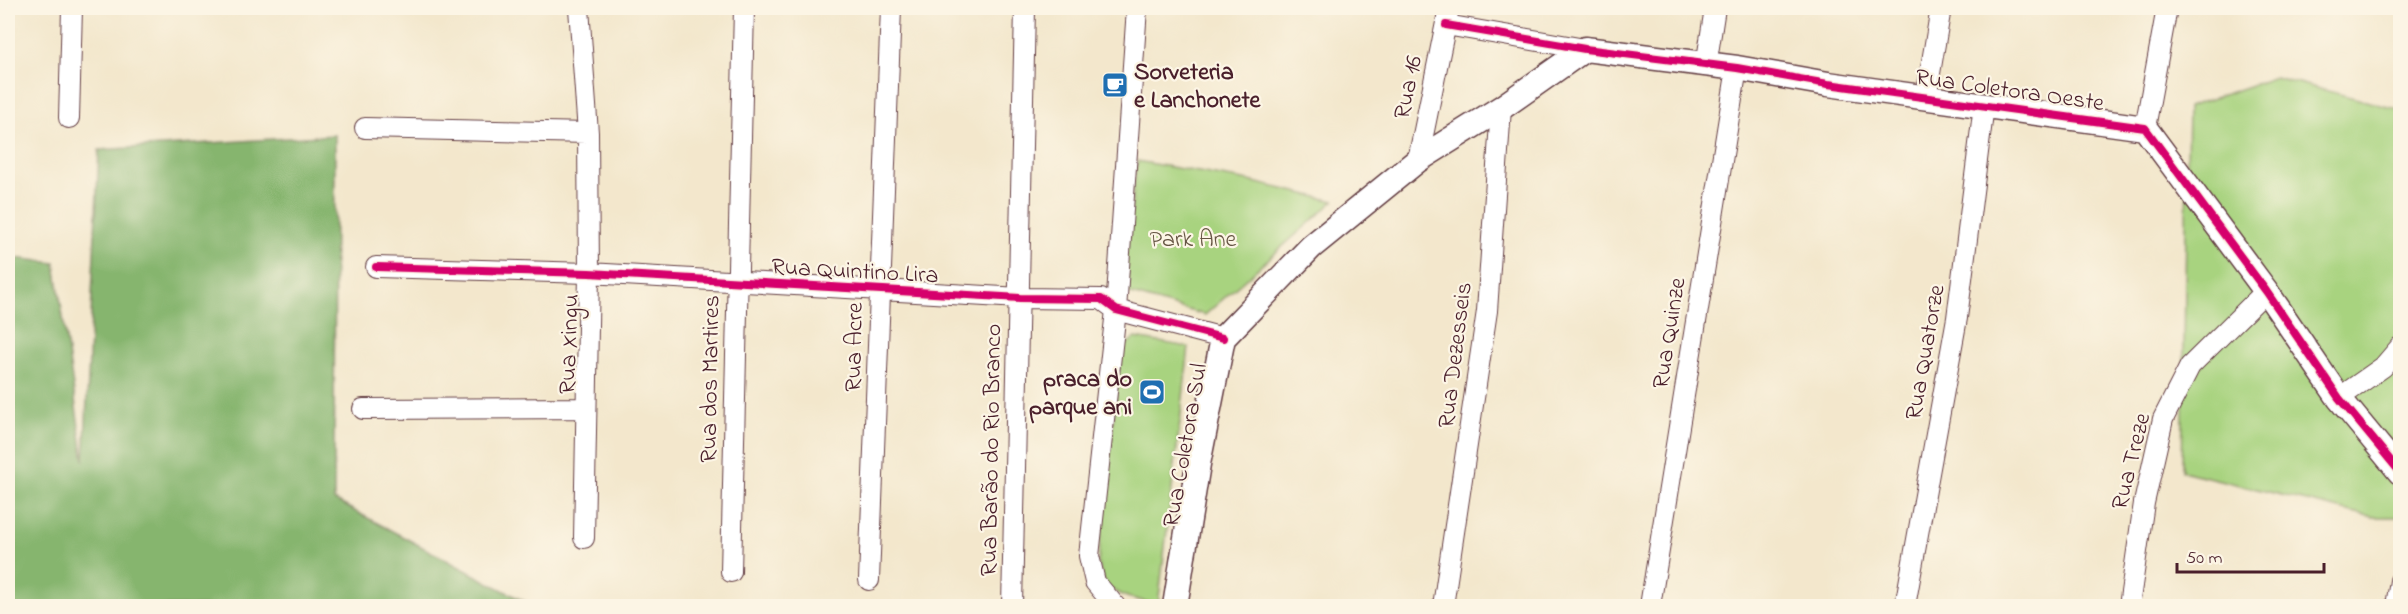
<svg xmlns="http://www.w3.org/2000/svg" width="2408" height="614" viewBox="0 0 2408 614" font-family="'Indie Flower',sans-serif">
  <rect width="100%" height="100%" fill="#fcf5e5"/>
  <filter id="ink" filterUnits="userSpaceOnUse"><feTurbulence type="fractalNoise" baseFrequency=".0167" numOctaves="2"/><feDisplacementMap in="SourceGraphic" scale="12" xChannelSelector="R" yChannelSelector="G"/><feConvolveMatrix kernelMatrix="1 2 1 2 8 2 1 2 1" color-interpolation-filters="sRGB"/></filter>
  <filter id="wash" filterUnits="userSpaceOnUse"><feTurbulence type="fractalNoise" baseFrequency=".008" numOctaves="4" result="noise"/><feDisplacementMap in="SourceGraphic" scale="24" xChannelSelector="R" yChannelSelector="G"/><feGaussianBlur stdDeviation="1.35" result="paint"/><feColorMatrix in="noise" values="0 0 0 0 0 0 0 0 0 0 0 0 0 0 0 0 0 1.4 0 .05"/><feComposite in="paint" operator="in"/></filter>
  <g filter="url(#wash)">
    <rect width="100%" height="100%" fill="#f3e7cc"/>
    <path fill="#a8d37f" stroke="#797955" stroke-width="1.5" d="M 2275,77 L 2400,110 L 2400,517 L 2373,517 L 2182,471 L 2188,107 Z
      M 1137,161 L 1249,181 L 1334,201 L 1205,315 L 1121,291 Z
      M 1135,338 L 1189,347 L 1158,605 L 1127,597 L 1106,587 L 1098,563 L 1121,348 Z"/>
    <path fill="#86b56e" stroke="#686a4c" stroke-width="1.5" d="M 335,135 L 334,500 L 533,606 L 8,606 L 8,257 L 55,263 L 84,461 L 99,150 Z"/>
  </g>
  <g filter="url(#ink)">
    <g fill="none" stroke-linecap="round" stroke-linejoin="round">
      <defs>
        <path id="minor" d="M 579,8 L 588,133 L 589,273 L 584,538
          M 1446,25 L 1585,49
          M 1706,66 L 1715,8
          M 1926,97 L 1941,8
          M 69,118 L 72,8
          M 365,128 L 588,133
          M 2145,128 L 2167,8
          M 1418,160 L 1449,8
          M 376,267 L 589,273 L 1020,298 L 1101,299 L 1116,310 L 1223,338
          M 2339,398 L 2383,367 L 2400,347
          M 363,409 L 585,408
          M 731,572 L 744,8
          M 869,580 L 891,8
          M 1012,606 L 1025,8
          M 1115,606 L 1095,582 L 1089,556 L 1116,310 L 1137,8
          M 1443,606 L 1487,311 L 1501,108
          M 1650,606 L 1737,68
          M 1905,606 L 1957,318 L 1984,105
          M 2129,606 L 2144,503 L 2163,419 L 2190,366 L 2266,291
          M 2396,606 L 2400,581"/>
        <path id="tertiary" d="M 1175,606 L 1198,464 L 1223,338 L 1311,247 L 1418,160 L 1501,108 L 1585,49 L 1737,68 L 1828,84 L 2145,128 L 2266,291 L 2339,398 L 2400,472"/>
      </defs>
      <use href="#minor" stroke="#633d43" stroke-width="22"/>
      <use href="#tertiary" stroke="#633d43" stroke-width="27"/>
      <use href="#minor" stroke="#fff" stroke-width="20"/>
      <use href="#tertiary" stroke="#fff" stroke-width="24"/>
      <defs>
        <path id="cycleway" d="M 1446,25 L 1585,49 L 1737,68 L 1828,84 L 2145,128 L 2266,291 L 2339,398 L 2400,472
          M 376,267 L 589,273 L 1020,298 L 1101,299 L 1116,310 L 1223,338"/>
      </defs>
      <use href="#cycleway" stroke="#fcf5e5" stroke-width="11"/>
      <use href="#cycleway" stroke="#d6006c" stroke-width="8"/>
    </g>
  </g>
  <defs>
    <symbol id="cafe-square" viewBox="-11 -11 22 22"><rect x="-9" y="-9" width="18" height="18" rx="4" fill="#1f6fb2" stroke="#fcf5e5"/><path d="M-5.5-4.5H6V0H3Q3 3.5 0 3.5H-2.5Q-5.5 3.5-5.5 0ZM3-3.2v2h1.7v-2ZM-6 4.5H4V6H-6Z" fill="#fff"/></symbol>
    <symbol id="stadium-square" viewBox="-11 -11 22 22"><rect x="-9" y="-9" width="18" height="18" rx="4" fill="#1f6fb2" stroke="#fcf5e5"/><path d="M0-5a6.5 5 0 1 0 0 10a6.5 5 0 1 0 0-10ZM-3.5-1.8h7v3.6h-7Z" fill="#fff"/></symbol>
  </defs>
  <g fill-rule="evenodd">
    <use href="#cafe-square" x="1100" y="70" width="30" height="30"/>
    <use href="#stadium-square" x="1137" y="377" width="30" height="30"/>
  </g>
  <g text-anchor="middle" stroke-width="4.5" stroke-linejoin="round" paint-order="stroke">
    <g font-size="24" font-weight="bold" fill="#4a1f2b" stroke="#fcf5e5" text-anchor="start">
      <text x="1134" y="79">Sorveteria<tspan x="1134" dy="28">e Lanchonete</tspan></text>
      <text x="1132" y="386" text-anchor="end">praca do<tspan x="1132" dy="28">parque ani</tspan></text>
    </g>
    <g font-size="24" fill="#4a1f2b" stroke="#fcf5e5">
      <text transform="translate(1407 87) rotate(-78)" y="8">Rua 16</text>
      <text transform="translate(2010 89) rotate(8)" y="8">Rua Coletora Oeste</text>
      <text transform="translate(855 270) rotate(3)" y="8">Rua Quintino Lira</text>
      <text transform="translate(1668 333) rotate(-81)" y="8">Rua Quinze</text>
      <text transform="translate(568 344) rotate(-88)" y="8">Rua Xingu</text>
      <text transform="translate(853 347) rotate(-89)" y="8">Rua Acre</text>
      <text transform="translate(1924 352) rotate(-80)" y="8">Rua Quatorze</text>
      <text transform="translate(1454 355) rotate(-83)" y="8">Rua Dezesseis</text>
      <text transform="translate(709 379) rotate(-89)" y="8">Rua dos Martires</text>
      <text transform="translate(1184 445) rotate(-80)" y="8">Rua Coletora Sul</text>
      <text transform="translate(990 450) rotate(-89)" y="8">Rua Barão do Rio Branco</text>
      <text transform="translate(2130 461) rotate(-76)" y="8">Rua Treze</text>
    </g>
    <g font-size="24" fill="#654" stroke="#fcf5e5">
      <text x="1193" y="246">Park Ane</text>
    </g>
  </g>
  <rect width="2408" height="614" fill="none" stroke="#fcf5e5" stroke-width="30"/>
  <path d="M2177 563v9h147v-9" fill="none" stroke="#4a1f2b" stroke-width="3"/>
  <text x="2186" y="563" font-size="18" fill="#4a1f2b" stroke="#fcf5e5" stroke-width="4.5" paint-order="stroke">50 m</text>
</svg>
